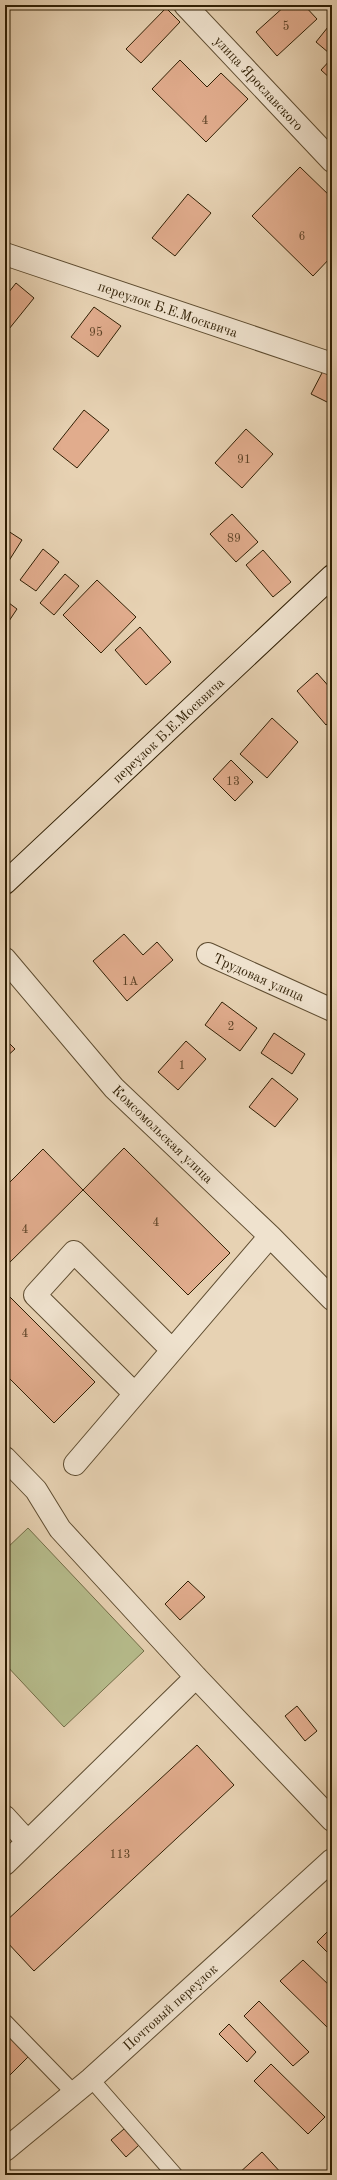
<svg xmlns="http://www.w3.org/2000/svg" width="337" height="2180" viewBox="0 0 337 2180" font-family="'Old Standard TT',serif">
  <rect width="100%" height="100%" fill="#e7d2b3"/>
  <filter id="stains"><feTurbulence type="fractalNoise" baseFrequency=".005" numOctaves="4"/><feColorMatrix values="0 0 0 0 .2 0 0 0 0 .09 0 0 0 0 .02 0 0 0 .5 -.17"/></filter>
  <radialGradient id="worn" r=".72"><stop offset=".6" stop-color="#630" stop-opacity="0"/><stop offset="1" stop-color="#630" stop-opacity=".3"/></radialGradient>
  <path fill="#b6bc8c" stroke="#736e48" d="M 28,1528 L 144,1651 L 64,1727 L 5,1664 L 5,1550 Z"/>
  <path fill="#e1ac8d" stroke="#301f04" d="M 286,5 L 304,5 L 317,19 L 277,56 L 256,32 Z
    M 166,8 L 180,22 L 141,63 L 126,49 Z
    M 332,22 L 332,49 L 329,53 L 316,42 Z
    M 332,58 L 332,80 L 321,70 Z
    M 180,60 L 207,87 L 221,73 L 248,99 L 206,142 L 152,89 Z
    M 300,167 L 332,198 L 332,256 L 313,276 L 252,216 Z
    M 188,194 L 211,213 L 175,256 L 152,238 Z
    M 16,283 L 34,298 L 9,329 L 5,327 L 5,297 Z
    M 94,307 L 121,326 L 98,357 L 71,337 Z
    M 323,371 L 332,376 L 332,397 L 329,403 L 311,394 Z
    M 84,410 L 109,430 L 77,468 L 53,449 Z
    M 246,429 L 273,454 L 242,488 L 215,463 Z
    M 232,514 L 258,542 L 236,562 L 210,534 Z
    M 5,529 L 22,540 L 5,567 Z
    M 43,549 L 59,562 L 36,591 L 20,580 Z
    M 263,550 L 291,582 L 273,597 L 246,565 Z
    M 65,574 L 79,586 L 54,615 L 40,603 Z
    M 97,580 L 136,617 L 101,653 L 63,615 Z
    M 5,600 L 17,609 L 5,627 Z
    M 140,627 L 171,662 L 146,685 L 115,650 Z
    M 317,673 L 332,690 L 332,720 L 326,725 L 297,691 Z
    M 272,718 L 298,742 L 267,778 L 240,754 Z
    M 231,760 L 253,782 L 235,801 L 213,779 Z
    M 124,934 L 143,955 L 157,942 L 173,960 L 127,1001 L 93,961 Z
    M 222,1002 L 257,1028 L 240,1051 L 205,1025 Z
    M 274,1033 L 305,1054 L 292,1074 L 261,1053 Z
    M 5,1039 L 15,1049 L 5,1058 Z
    M 186,1041 L 206,1059 L 178,1090 L 158,1072 Z
    M 272,1078 L 298,1099 L 275,1127 L 249,1107 Z
    M 124,1148 L 230,1253 L 188,1295 L 83,1190 Z
    M 43,1149 L 83,1190 L 5,1267 L 5,1187 Z
    M 5,1292 L 95,1382 L 54,1423 L 5,1374 Z
    M 188,1581 L 205,1597 L 180,1620 L 165,1604 Z
    M 297,1706 L 317,1731 L 305,1741 L 285,1716 Z
    M 197,1745 L 234,1785 L 34,1971 L 5,1940 L 5,1922 Z
    M 332,1927 L 332,1957 L 317,1942 Z
    M 303,1960 L 332,1988 L 332,2032 L 280,1981 Z
    M 259,2001 L 309,2052 L 293,2066 L 244,2016 Z
    M 229,2024 L 256,2052 L 247,2062 L 219,2034 Z
    M 5,2031 L 29,2056 L 5,2080 Z
    M 271,2064 L 325,2117 L 308,2134 L 254,2081 Z
    M 124,2129 L 139,2145 L 126,2157 L 111,2140 Z
    M 262,2152 L 283,2175 L 237,2175 Z"/>
  <g fill="none" stroke-linecap="round" stroke-linejoin="round">
    <defs>
      <path id="lane" d="M 5,2022 L 74,2093
        M 91,2079 L 175,2175"/>
      <path id="street" d="M 185,5 L 332,161
        M 5,254 L 332,364
        M 208,954 L 332,1010
        M 5,959 L 114,1088 L 270,1236 L 332,1299
        M 134,1393 L 35,1295 L 74,1252 L 172,1350
        M 5,1458 L 36,1490 L 60,1529 L 196,1677 L 332,1820
        M 75,1464 L 270,1236
        M 5,1817 L 27,1841
        M 5,1864 L 196,1677
        M 5,2150 L 91,2079 L 332,1860"/>
      <path id="secondary" d="M 5,883 L 332,576"/>
    </defs>
    <use href="#lane" stroke="#5e4c30" stroke-width="17"/>
    <use href="#street" stroke="#5e4c30" stroke-width="24"/>
    <use href="#secondary" stroke="#301f04" stroke-width="24"/>
    <use href="#lane" stroke="#efe2ce" stroke-width="15"/>
    <use href="#street" stroke="#efe2ce" stroke-width="22"/>
    <use href="#secondary" stroke="#efe2ce" stroke-width="22"/>
  </g>
  <g text-anchor="middle" stroke-width="3.5" stroke-linejoin="round" paint-order="stroke">
    <g font-size="12" fill="#5c4226">
      <text x="286" y="30">5</text>
      <text x="205" y="124">4</text>
      <text x="302" y="240">6</text>
      <text x="96" y="336">95</text>
      <text x="244" y="463">91</text>
      <text x="234" y="542">89</text>
      <text x="233" y="785">13</text>
      <text x="130" y="985">1А</text>
      <text x="231" y="1030">2</text>
      <text x="182" y="1069">1</text>
      <text x="156" y="1226">4</text>
      <text x="25" y="1233">4</text>
      <text x="25" y="1337">4</text>
      <text x="120" y="1858">113</text>
    </g>
    <g font-size="14" fill="#301f04" stroke="#efe2ce">
      <text transform="translate(259 83) rotate(47)" y="5">улица Ярославского</text>
      <text transform="translate(168 309) rotate(19)" y="5">переулок Б.Е.Москвича</text>
      <text transform="translate(168 730) rotate(-43)" y="5">переулок Б.Е.Москвича</text>
      <text transform="translate(259 977) rotate(24)" y="5">Трудовая улица</text>
      <text transform="translate(163 1134) rotate(44)" y="5">Комсомольская улица</text>
      <text transform="translate(170 2007) rotate(-42)" y="5">Почтовый переулок</text>
    </g>
  </g>
  <rect width="337" height="2180" fill="none" stroke="#e7d2b3" stroke-width="20"/>
  <rect x="6" y="6" width="325" height="2168" fill="none" stroke="#301f04" stroke-width="2"/>
  <rect x="10" y="10" width="317" height="2160" fill="none" stroke="#301f04"/>
  <rect width="100%" height="100%" filter="url(#stains)"/>
  <rect width="100%" height="100%" fill="url(#worn)"/>
</svg>
